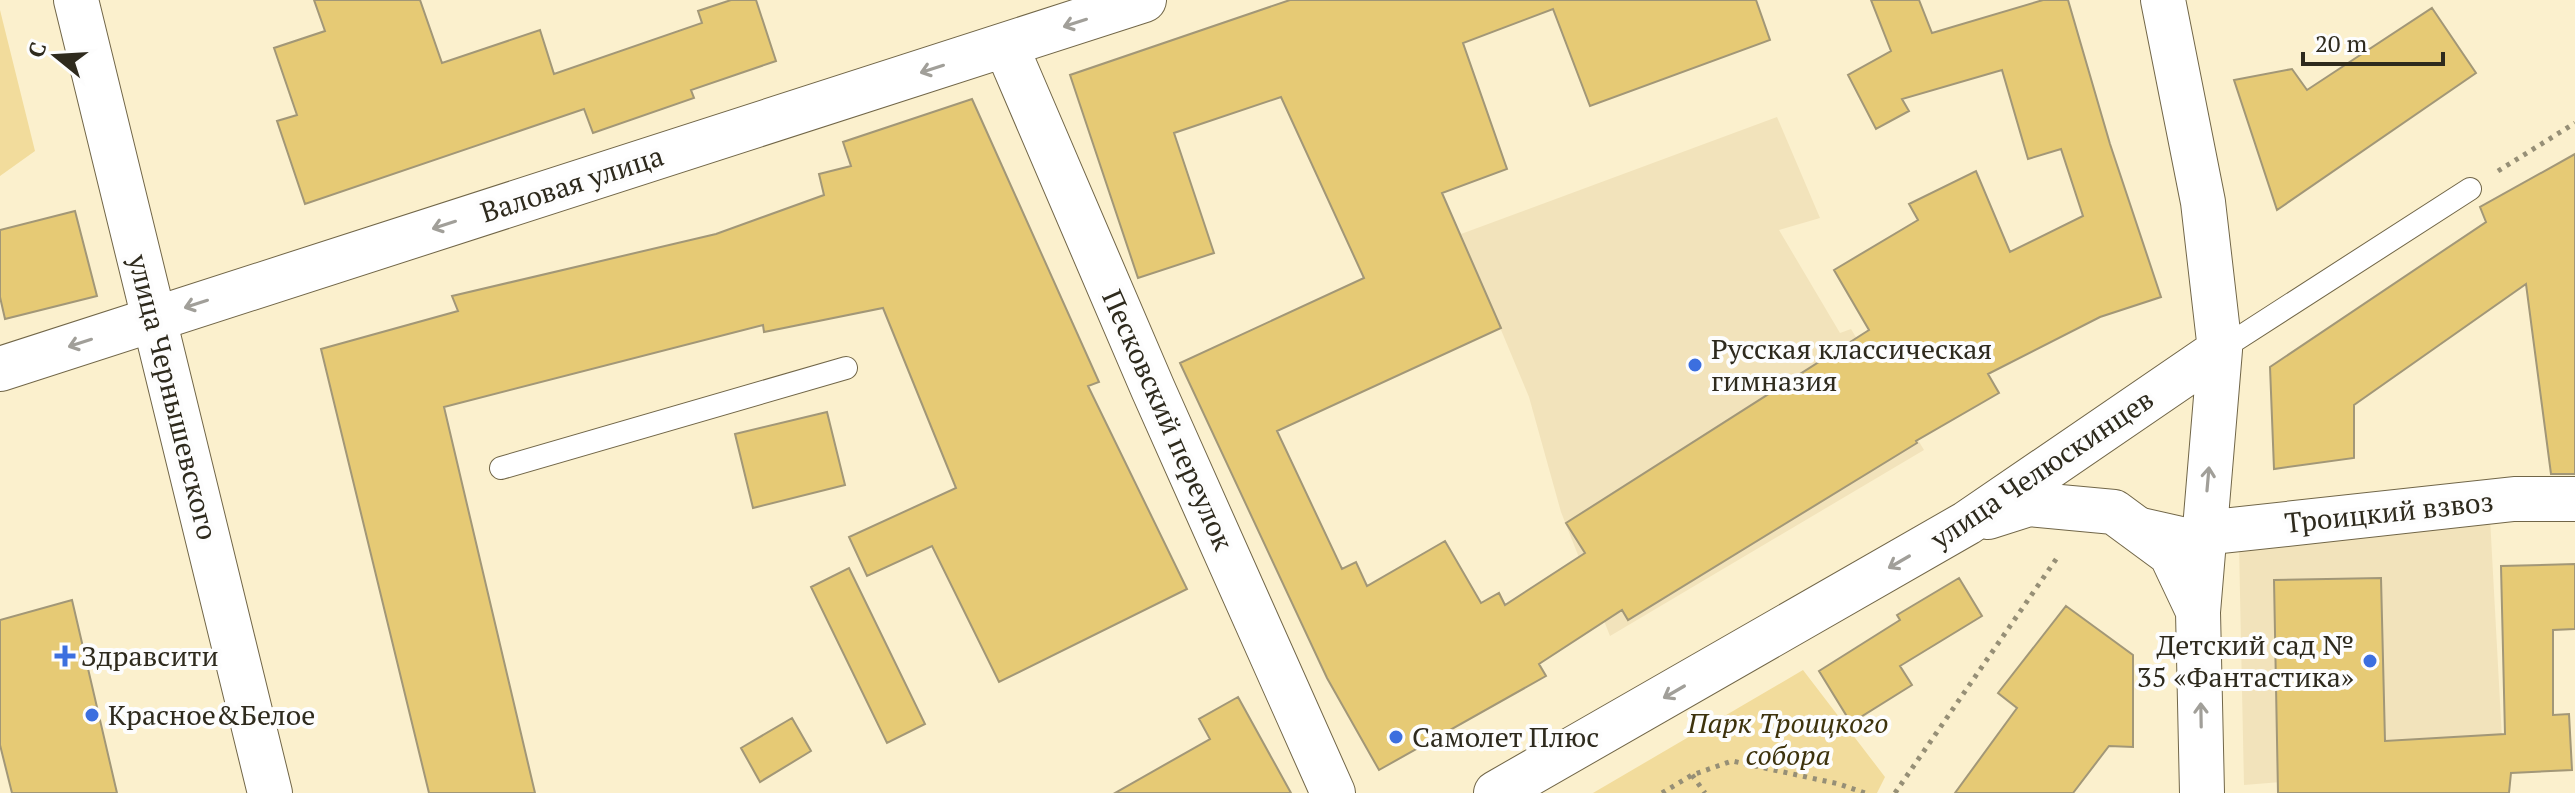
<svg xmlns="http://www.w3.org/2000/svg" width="2575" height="793" viewBox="0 0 2575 793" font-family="'PT Serif',serif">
  <rect width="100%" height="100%" fill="#fbf0cd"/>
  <path fill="#f2e3bb" d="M 1777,117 L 1820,218 L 1779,230 L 1840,333 L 1851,329 L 1924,450 L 1610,636 L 1561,512 L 1529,397 L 1461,234 Z
    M 2490,518 L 2504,776 L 2383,793 L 2345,793 L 2281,782 L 2244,785 L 2239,546 Z"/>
  <path fill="#f2dc9c" d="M 0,10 L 35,151 L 0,176 Z
    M 1803,670 L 1885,777 L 1877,793 L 1593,793 Z"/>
  <path fill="#e6ca75" stroke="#a29777" stroke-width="2" d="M 314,0 L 420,0 L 442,63 L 540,30 L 554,74 L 702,23 L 698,11 L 731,0 L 756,0 L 776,61 L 691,90 L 694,98 L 593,133 L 584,109 L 305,204 L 277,121 L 297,115 L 274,48 L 325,31 Z
    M 1290,0 L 1756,0 L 1770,40 L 1590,106 L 1553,9 L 1463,43 L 1507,169 L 1442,193 L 1501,328 L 1277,431 L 1342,569 L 1356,562 L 1367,586 L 1445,541 L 1481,603 L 1499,593 L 1505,605 L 1585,553 L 1566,523 L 1869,330 L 1834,270 L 1918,220 L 1909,204 L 1976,171 L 2010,252 L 2083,216 L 2061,149 L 2028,159 L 2002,70 L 1902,99 L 1909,111 L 1876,129 L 1848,75 L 1891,51 L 1871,0 L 1919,0 L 1932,33 L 2043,0 L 2068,0 L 2110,144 L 2161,297 L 2100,317 L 1988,374 L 1999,393 L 1916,441 L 1917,443 L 1628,620 L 1622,610 L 1539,664 L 1546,676 L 1379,770 L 1327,678 L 1180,363 L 1364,278 L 1281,97 L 1174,133 L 1214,253 L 1138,278 L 1070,75 Z
    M 2432,8 L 2476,73 L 2277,210 L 2234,80 L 2292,69 L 2307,90 Z
    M 972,99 L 1099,382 L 1088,386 L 1187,589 L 999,682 L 932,546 L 867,576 L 849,537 L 956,488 L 883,308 L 764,332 L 763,325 L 444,407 L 535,793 L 429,793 L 321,349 L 458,311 L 452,296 L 716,234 L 824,195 L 819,174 L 851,166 L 843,142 Z
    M 2575,154 L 2575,474 L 2551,474 L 2526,284 L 2354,405 L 2354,458 L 2274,469 L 2270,367 L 2486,222 L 2480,207 Z
    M 75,211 L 97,296 L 5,319 L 0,297 L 0,230 Z
    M 827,412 L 845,485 L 753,508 L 735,434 Z
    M 2575,564 L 2575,629 L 2553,630 L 2553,715 L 2569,714 L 2572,770 L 2511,773 L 2509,793 L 2278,793 L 2274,580 L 2381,578 L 2385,741 L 2505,734 L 2501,566 Z
    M 849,568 L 925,724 L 887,743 L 811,587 Z
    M 1959,578 L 1982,616 L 1900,666 L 1912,685 L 1851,723 L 1819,671 L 1900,620 L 1897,615 Z
    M 72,600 L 117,793 L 12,793 L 0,745 L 0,620 Z
    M 2066,606 L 2133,655 L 2133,747 L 2109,746 L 2073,793 L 1955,793 L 2017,708 L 1998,693 Z
    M 1238,697 L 1291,793 L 1115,793 L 1210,739 L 1199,719 Z
    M 792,718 L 811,751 L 760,782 L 741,748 Z"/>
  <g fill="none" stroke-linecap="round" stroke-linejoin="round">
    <defs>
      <path id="lane" d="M 2220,350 L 2470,189
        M 501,468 L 846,368
        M 2142,519 L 2204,533"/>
      <path id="street" d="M 2163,0 L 2203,202 L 2220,350 L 2198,612 L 2202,793
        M 1006,46 L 1153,389 L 1333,793
        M 0,369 L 1144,0
        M 1988,517 L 2029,504 L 2114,512 L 2171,554 L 2197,609
        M 2204,533 L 2514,499 L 2575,499
        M 1496,793 L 1967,523 L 2220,350"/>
      <path id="primary" d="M 76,0 L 270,793"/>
    </defs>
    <use href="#lane" stroke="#716648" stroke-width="24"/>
    <use href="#street" stroke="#716648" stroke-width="46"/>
    <use href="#primary" stroke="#716648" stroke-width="46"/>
    <path stroke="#968f76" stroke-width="5" stroke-dasharray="4 6" stroke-linecap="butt" d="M 2498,171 L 2575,123
      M 1692,775 L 1705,793
      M 1662,793 L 1692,775 L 1732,761 L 1839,784 L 1865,793
      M 1895,793 L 2059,555"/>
    <use href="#lane" stroke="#fff" stroke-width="22"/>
    <use href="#street" stroke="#fff" stroke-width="44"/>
    <use href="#primary" stroke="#fff" stroke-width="44"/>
  </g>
  <defs><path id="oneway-shaft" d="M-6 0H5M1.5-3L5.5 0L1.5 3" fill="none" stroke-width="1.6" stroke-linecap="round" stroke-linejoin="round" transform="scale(2)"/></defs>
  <g stroke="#a19f99">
    <use href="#oneway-shaft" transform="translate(1075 23) rotate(162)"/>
    <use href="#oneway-shaft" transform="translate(932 69) rotate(162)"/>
    <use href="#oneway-shaft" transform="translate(444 225) rotate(162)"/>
    <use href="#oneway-shaft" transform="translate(196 304) rotate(162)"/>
    <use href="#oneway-shaft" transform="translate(80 343) rotate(162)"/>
    <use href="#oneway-shaft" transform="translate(2208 479) rotate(-85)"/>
    <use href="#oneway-shaft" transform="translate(1899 562) rotate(150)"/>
    <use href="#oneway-shaft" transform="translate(1674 692) rotate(150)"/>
    <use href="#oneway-shaft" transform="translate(2201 715) rotate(-91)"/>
  </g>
  <g fill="#3c6fdf" stroke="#fdfdfd" stroke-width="3">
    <circle cx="1695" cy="365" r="8"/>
    <path d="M61 644h8v8h8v8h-8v8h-8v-8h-8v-8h8z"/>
    <circle cx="2370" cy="661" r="8"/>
    <circle cx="92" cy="715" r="8"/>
    <circle cx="1396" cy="737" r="8"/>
  </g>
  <g text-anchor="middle" stroke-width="8" stroke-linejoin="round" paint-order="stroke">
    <g font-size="28" fill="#2e2a1d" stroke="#fdfdfd">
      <text transform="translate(572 184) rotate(-18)" y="10">Валовая улица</text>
      <text transform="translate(173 397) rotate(76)" y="10">улица Чернышевского</text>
      <text transform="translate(1168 420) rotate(66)" y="10">Песковский переулок</text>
      <text transform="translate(2042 469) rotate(-34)" y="10">улица Челюскинцев</text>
      <text transform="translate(2389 512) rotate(-6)" y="10">Троицкий взвоз</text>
    </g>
    <g font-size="28" fill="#2e2a1d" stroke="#fdfdfd" text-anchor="start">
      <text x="1711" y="359">Русская классическая<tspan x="1711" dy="32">гимназия</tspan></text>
      <text x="2354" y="655" text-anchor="end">Детский сад №<tspan x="2354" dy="32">35 «Фантастика»</tspan></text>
      <text x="81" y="666">Здравсити</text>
      <text x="108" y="725">Красное&amp;Белое</text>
      <text x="1412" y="747">Самолет Плюс</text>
    </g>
    <g font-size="28" font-style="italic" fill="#3d320c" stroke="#fdfdfd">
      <text x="1788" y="733">Парк Троицкого<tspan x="1788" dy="32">собора</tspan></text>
    </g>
  </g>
  <g transform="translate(56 56) rotate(288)" stroke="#fdfdfd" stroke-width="6" paint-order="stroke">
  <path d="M0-6L14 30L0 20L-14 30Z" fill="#2e2a1d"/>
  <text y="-12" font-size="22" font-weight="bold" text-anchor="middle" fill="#2e2a1d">С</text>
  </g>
  <path d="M2303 52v12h140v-12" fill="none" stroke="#2e2a1d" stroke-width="4"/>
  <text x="2315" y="52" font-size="24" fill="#2e2a1d" stroke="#fdfdfd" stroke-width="6" paint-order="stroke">20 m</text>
</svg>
